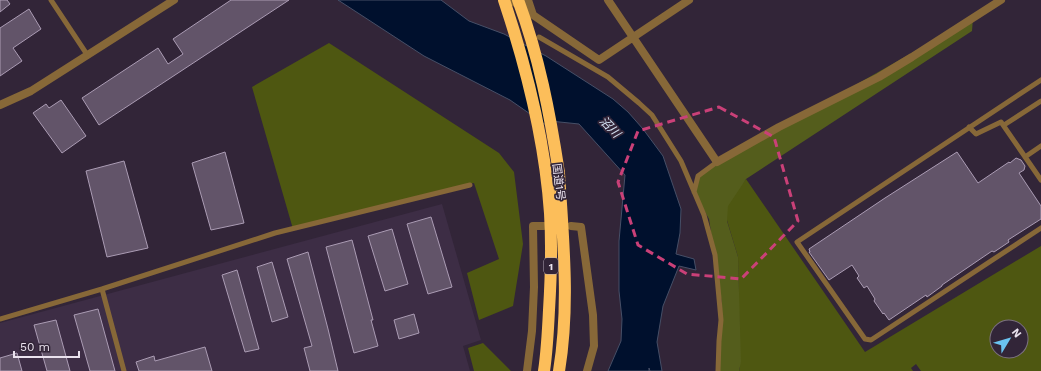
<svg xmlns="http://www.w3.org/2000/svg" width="1041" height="371" viewBox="0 0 1041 371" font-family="'Work Sans','Noto Sans JP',sans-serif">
  <rect width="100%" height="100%" fill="#322538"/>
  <path fill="#3d2d45" d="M 442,204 L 481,340 L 463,346 L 470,371 L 0,371 L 0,323 Z"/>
  <path fill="#4e5711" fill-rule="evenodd" d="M 329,43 L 499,153 L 514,172 L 523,244 L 513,306 L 479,320 L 467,273 L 499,259 L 474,183 L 293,229 L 252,87 Z
    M 746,179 L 865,352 L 1041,246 L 1041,371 L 921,371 L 916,364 L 911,368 L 913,371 L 739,371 L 740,366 L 738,257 L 723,207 ZM 997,327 L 1021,327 L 1021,351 L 997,351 Z
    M 483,343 L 511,371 L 474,371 L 468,348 Z"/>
  <path fill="#545d1c" d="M 973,18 L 972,31 L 746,179 L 728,206 L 727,221 L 738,257 L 741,362 L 739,371 L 719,371 L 722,304 L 709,219 L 694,192 L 701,173 Z"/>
  <path fill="#00102d" stroke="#464f67" d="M 338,0 L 441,0 L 469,21 L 504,34 L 546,56 L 613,99 L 628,112 L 643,129 L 663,156 L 681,209 L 680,233 L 676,254 L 694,259 L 696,270 L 679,266 L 663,306 L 657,342 L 662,371 L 650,371 L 649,368 L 649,371 L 608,371 L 621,341 L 622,319 L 619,291 L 619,241 L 625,175 L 579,124 L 550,121 L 546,125 L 510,100 L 424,56 Z"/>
  <path fill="#625469" stroke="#ab9cb4" d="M 0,0 L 7,0 L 10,4 L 0,12 Z
    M 231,0 L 289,0 L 99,125 L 82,98 L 158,48 L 168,64 L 183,54 L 173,39 Z
    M 29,9 L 41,29 L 13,48 L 22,61 L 0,76 L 0,28 Z
    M 61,100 L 86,136 L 62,153 L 33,113 L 46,104 L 49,108 Z
    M 225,152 L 244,223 L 211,230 L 192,163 Z
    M 957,152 L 978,183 L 1009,162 L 1010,163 L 1016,158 L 1021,160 L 1025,166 L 1024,170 L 1019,173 L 1041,206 L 1041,219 L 1008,240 L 1009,242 L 994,252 L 992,251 L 942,285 L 942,286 L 927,297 L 926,295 L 889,320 L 884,313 L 883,314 L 874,301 L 875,299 L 867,286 L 864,288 L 857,278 L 859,276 L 852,265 L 829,280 L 809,252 L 810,252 L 809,249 L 885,198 Z
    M 124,161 L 148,248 L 107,257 L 86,171 Z
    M 431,217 L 452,287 L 428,294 L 407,224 Z
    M 392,229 L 408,284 L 385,291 L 368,236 Z
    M 352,240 L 373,320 L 371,320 L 378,346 L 354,353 L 326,247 Z
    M 308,252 L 328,329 L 338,371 L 310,371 L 304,348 L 312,346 L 287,259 Z
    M 272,262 L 288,317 L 272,322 L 257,267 Z
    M 237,270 L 259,349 L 245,352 L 222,275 Z
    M 98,309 L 115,371 L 90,371 L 74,315 Z
    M 414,314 L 419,333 L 399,339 L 394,320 Z
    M 56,320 L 70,371 L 47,371 L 34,325 Z
    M 205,347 L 212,371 L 139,371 L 136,362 L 154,356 L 155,361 Z
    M 17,353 L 22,371 L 0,371 L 0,358 Z"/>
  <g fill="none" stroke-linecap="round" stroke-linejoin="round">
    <path stroke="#876838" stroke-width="5" d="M 51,0 L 88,56
      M 539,37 L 608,77 L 639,103 L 652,115 L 681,161 L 704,215 L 715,255 L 721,320 L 719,341 L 718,371
      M 1041,80 L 797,242 L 865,339 L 871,340 L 1041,228
      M 1004,125 L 1041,101
      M 969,127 L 976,134 L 1001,122 L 1041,180
      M 1025,157 L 1041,146
      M 694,192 L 698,176 L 717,162
      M 102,289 L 124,371
      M 0,319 L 102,289 L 275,233 L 470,185"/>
    <path stroke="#876838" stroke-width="8" d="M 511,0 L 599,60 L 689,0
      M 528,0 L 533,15
      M 608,0 L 717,162 L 779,127 L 879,77 L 912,57 L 1001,0
      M 0,105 L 31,91 L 174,0
      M 571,226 L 581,227 L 593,315 L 594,346 L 587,371
      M 527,371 L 532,331 L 534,287 L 533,226 L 544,226"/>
    <path stroke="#fcbe5a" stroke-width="12" d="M 504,0 C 527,69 545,141 550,213 C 552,246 551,278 549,310 C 548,331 547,351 544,371
      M 559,173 C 563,239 570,305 559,371"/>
    <path stroke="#fcbe5a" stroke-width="12" d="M 518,0 C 539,56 550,114 559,173"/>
  </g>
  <path fill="none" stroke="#ca4078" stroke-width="3" stroke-dasharray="8 5" stroke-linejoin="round" d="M 719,107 L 774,137 L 798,221 L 741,279 L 687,274 L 638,245 L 618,182 L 638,131 Z"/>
  <g text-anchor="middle" stroke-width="3.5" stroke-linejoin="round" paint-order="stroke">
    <rect fill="#322538" stroke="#b3a9b7" stroke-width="1" x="544" y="258" width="14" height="16" rx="3"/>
    <g font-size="10" font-weight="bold" fill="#eae2ee">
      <text x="551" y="270">1</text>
    </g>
    <g font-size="11" fill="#eae2ee" stroke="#322538">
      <text transform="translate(559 182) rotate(83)" y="4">国道1号</text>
    </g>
    <g font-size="12" font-style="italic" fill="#d4e1f2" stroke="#322538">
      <text transform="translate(610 127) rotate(46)" y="4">沼川</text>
    </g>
  </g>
  <g transform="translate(1009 339) rotate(52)"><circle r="19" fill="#322538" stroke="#7c7181"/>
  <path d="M0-3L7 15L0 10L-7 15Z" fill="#6ac3f1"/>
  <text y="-6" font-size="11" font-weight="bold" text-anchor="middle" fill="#eae2ee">N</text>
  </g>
  <path d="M14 351v6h65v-6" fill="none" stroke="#eae2ee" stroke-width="2"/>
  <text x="20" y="351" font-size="12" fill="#eae2ee" stroke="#322538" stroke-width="3" paint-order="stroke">50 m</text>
</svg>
